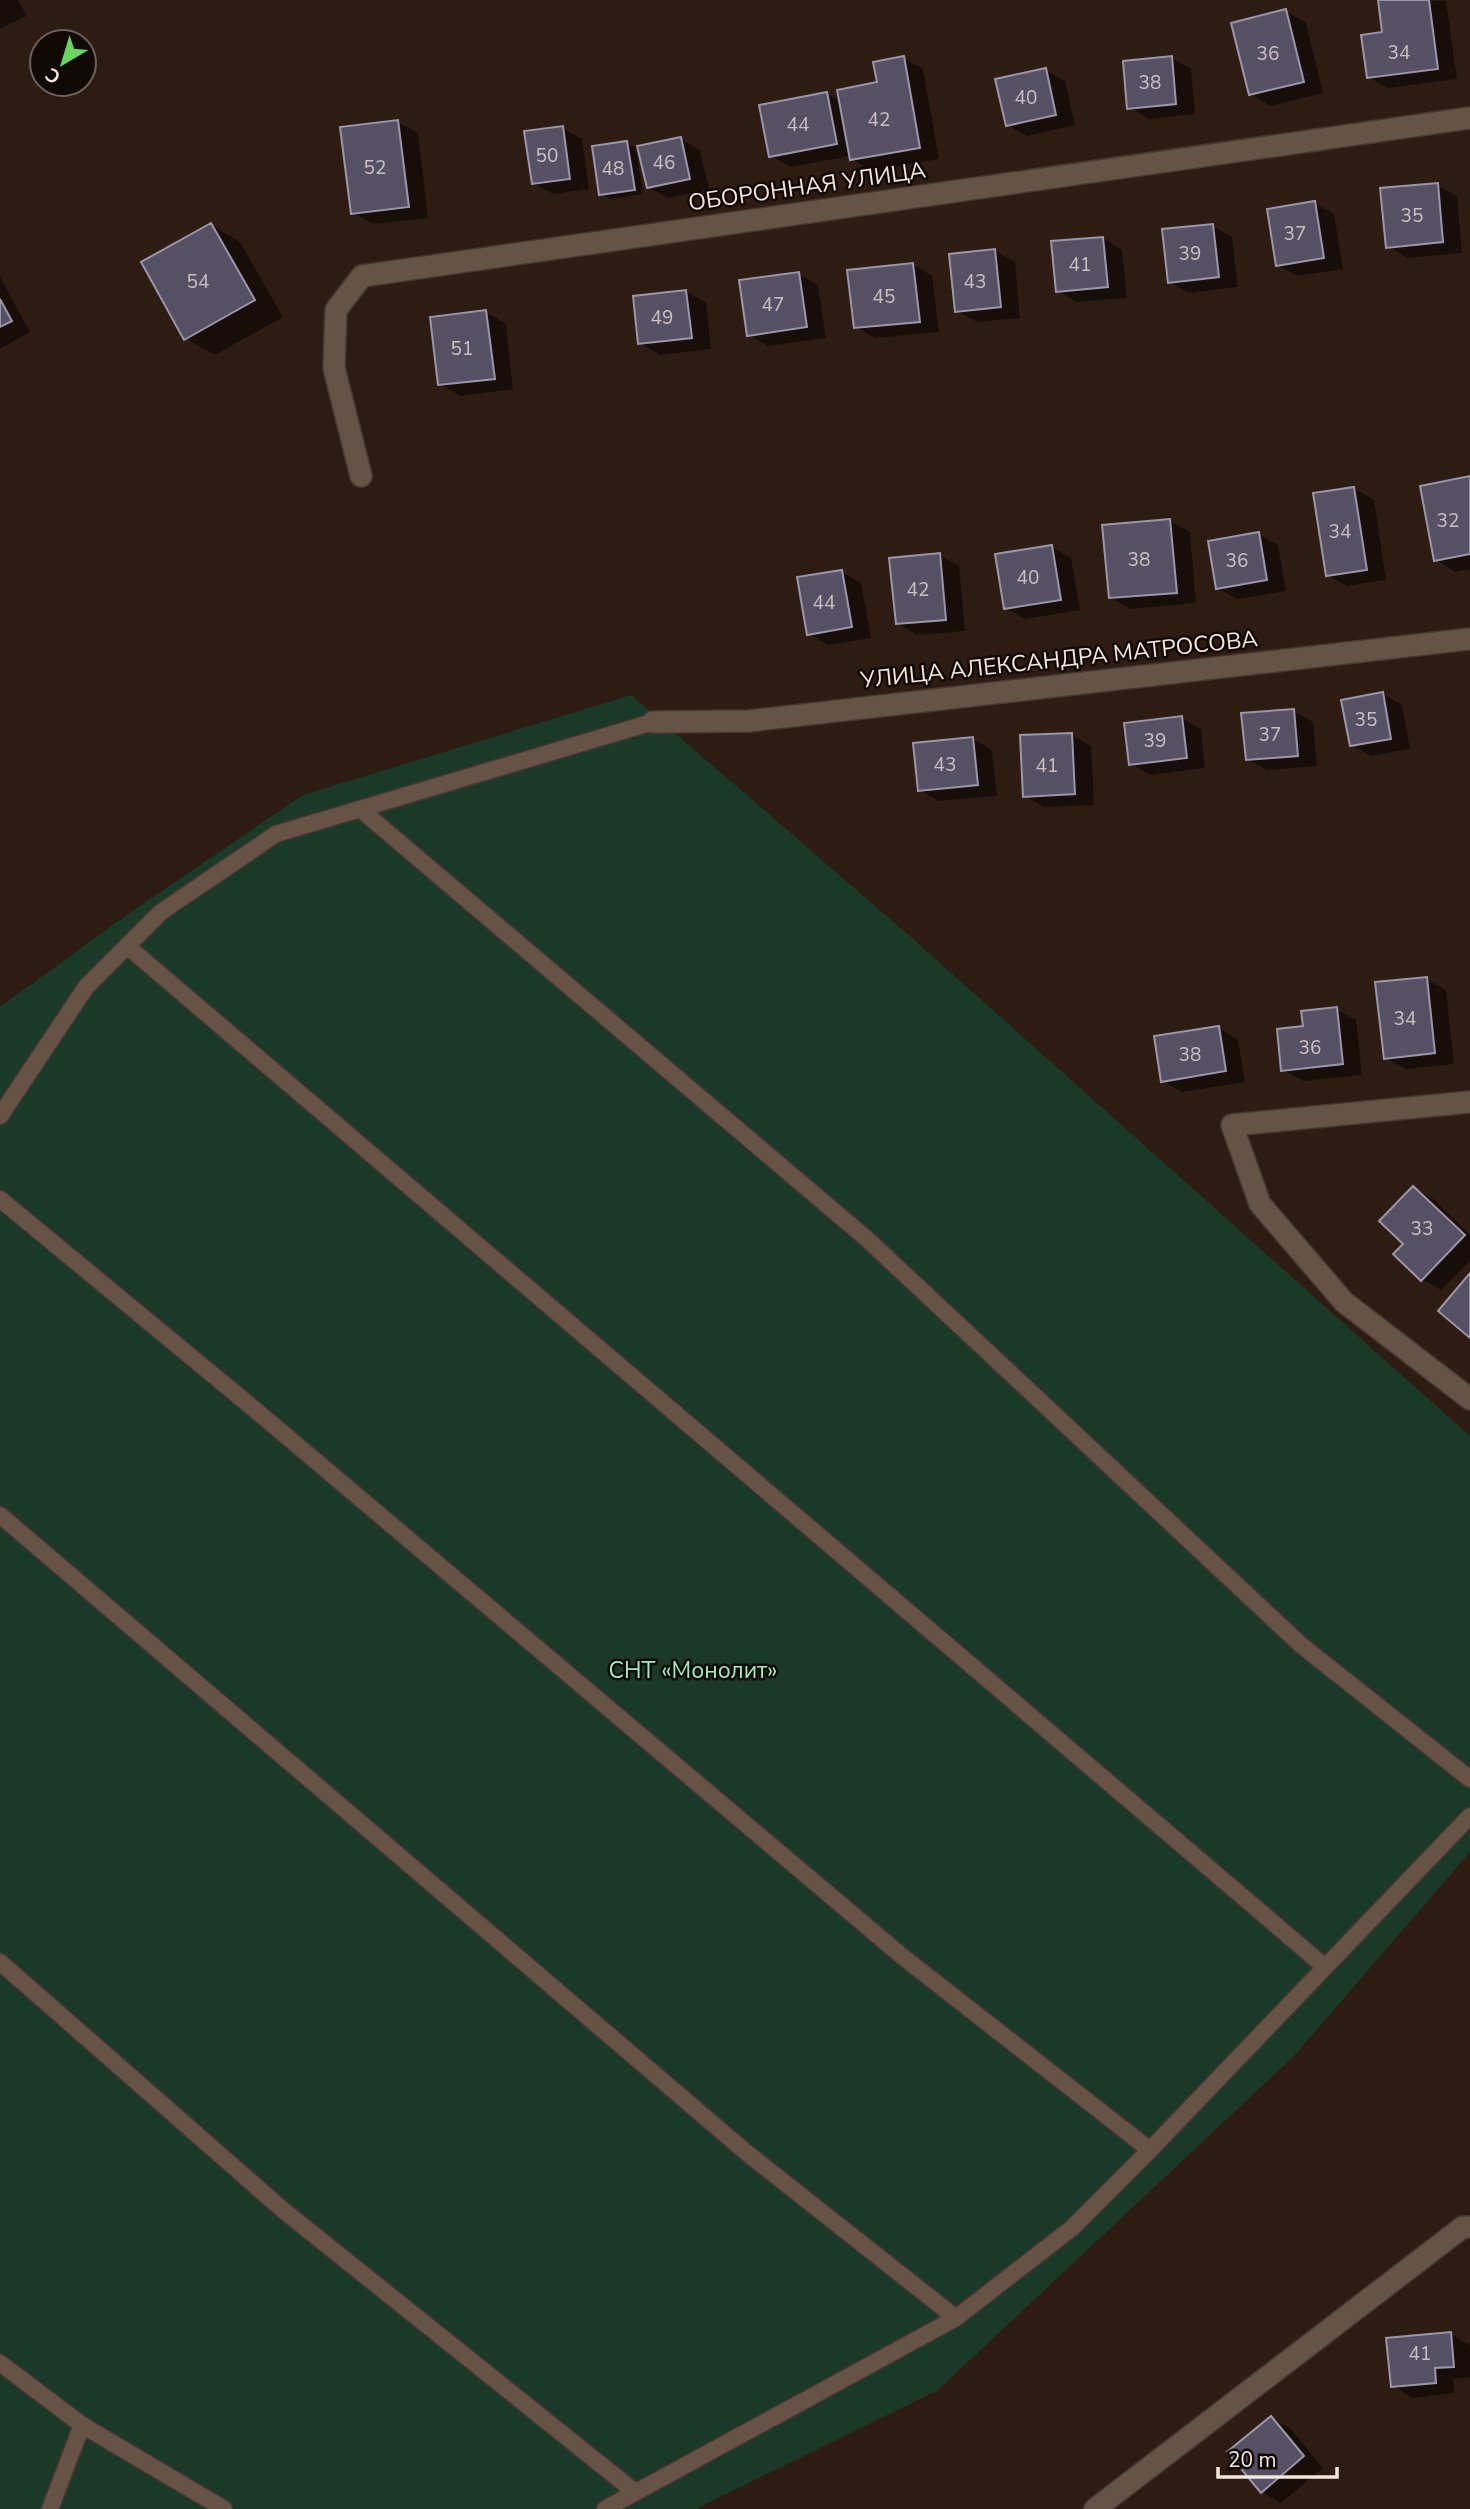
<svg xmlns="http://www.w3.org/2000/svg" width="1470" height="2509" viewBox="0 0 1470 2509" font-family="'Nunito Sans',sans-serif">
  <rect width="100%" height="100%" fill="#2e1c12"/>
  <path fill="#1a3928" d="M 631,695 L 912,938 L 1470,1436 L 1470,1852 L 1294,2056 L 938,2390 L 696,2509 L 0,2509 L 0,1007 L 128,914 L 303,795 Z"/>
  <path fill="#0007" d="M 0,0 L 18,0 L 27,16 L 0,29 Z
    M 1380,0 L 1446,1 L 1457,79 L 1388,88 L 1368,77 L 1384,34 Z
    M 1286,11 L 1306,23 L 1323,93 L 1270,106 L 1251,94 Z
    M 903,58 L 923,69 L 939,159 L 871,171 L 852,159 L 851,156 L 790,167 L 770,155 L 827,94 L 841,102 L 879,84 Z
    M 1172,58 L 1191,69 L 1195,114 L 1149,119 L 1129,107 Z
    M 1045,70 L 1065,81 L 1075,125 L 1027,136 L 1007,125 Z
    M 398,122 L 418,133 L 428,218 L 373,224 L 353,213 Z
    M 563,128 L 582,139 L 589,189 L 553,194 L 533,183 Z
    M 681,139 L 700,150 L 709,189 L 668,198 L 648,187 Z
    M 627,143 L 636,148 L 643,194 L 610,199 L 601,193 Z
    M 1437,185 L 1457,196 L 1462,253 L 1407,258 L 1388,246 Z
    M 1314,203 L 1334,214 L 1343,269 L 1297,276 L 1277,265 Z
    M 211,225 L 240,242 L 283,317 L 215,355 L 185,338 Z
    M 1213,226 L 1232,237 L 1238,287 L 1189,293 L 1170,282 Z
    M 1103,238 L 1122,250 L 1127,298 L 1077,302 L 1058,291 Z
    M 995,251 L 1015,262 L 1020,318 L 977,322 L 957,311 Z
    M 913,264 L 932,276 L 939,332 L 875,338 L 856,327 Z
    M 798,274 L 818,285 L 826,338 L 768,346 L 749,335 Z
    M 0,277 L 30,332 L 0,349 Z
    M 686,291 L 706,303 L 711,349 L 660,355 L 640,343 Z
    M 486,312 L 506,324 L 513,389 L 460,396 L 440,384 Z
    M 1470,478 L 1470,569 L 1455,572 L 1436,560 Z
    M 1354,488 L 1374,500 L 1386,580 L 1347,586 L 1328,575 Z
    M 1170,521 L 1190,532 L 1196,603 L 1130,609 L 1110,597 Z
    M 1258,534 L 1278,545 L 1286,591 L 1237,599 L 1217,588 Z
    M 1052,547 L 1071,558 L 1080,610 L 1025,619 L 1005,608 Z
    M 939,555 L 959,566 L 965,631 L 917,635 L 897,623 Z
    M 842,572 L 861,583 L 871,638 L 828,645 L 809,634 Z
    M 1383,694 L 1402,705 L 1410,749 L 1371,756 L 1352,745 Z
    M 1294,711 L 1313,722 L 1317,766 L 1267,770 L 1247,759 Z
    M 1181,718 L 1201,729 L 1205,768 L 1150,775 L 1131,764 Z
    M 1071,734 L 1091,746 L 1094,805 L 1044,807 L 1025,796 Z
    M 972,738 L 992,750 L 997,796 L 939,801 L 920,790 Z
    M 1426,979 L 1446,990 L 1454,1064 L 1406,1069 L 1386,1058 Z
    M 1336,1009 L 1356,1020 L 1362,1075 L 1303,1081 L 1283,1070 Z
    M 1219,1028 L 1238,1040 L 1245,1082 L 1182,1092 L 1162,1081 Z
    M 1413,1188 L 1433,1199 L 1470,1235 L 1470,1261 L 1441,1290 L 1422,1279 Z
    M 1450,2334 L 1470,2345 L 1470,2377 L 1453,2379 L 1455,2393 L 1412,2398 L 1393,2386 Z
    M 1271,2418 L 1291,2429 L 1323,2468 L 1281,2503 L 1262,2492 Z"/>
  <path fill="#555064" stroke="#9b96ac" stroke-width="2" d="M 1378,0 L 1429,0 L 1438,69 L 1367,78 L 1361,35 L 1382,32 Z
    M 1286,9 L 1304,82 L 1249,95 L 1231,23 Z
    M 904,56 L 920,148 L 850,160 L 837,90 L 877,82 L 873,62 Z
    M 1172,56 L 1176,104 L 1127,109 L 1123,61 Z
    M 1046,68 L 1056,115 L 1006,126 L 995,79 Z
    M 827,92 L 837,144 L 769,157 L 759,105 Z
    M 398,120 L 409,207 L 351,214 L 340,127 Z
    M 563,126 L 570,179 L 532,184 L 524,131 Z
    M 681,137 L 690,179 L 647,188 L 637,146 Z
    M 627,141 L 635,190 L 599,195 L 592,146 Z
    M 1438,183 L 1443,242 L 1386,248 L 1380,188 Z
    M 1315,201 L 1324,258 L 1276,266 L 1267,209 Z
    M 211,223 L 255,300 L 184,340 L 141,262 Z
    M 1213,224 L 1219,277 L 1168,283 L 1162,229 Z
    M 1103,237 L 1108,287 L 1056,292 L 1051,241 Z
    M 995,249 L 1001,307 L 955,312 L 949,254 Z
    M 913,263 L 920,322 L 854,328 L 847,270 Z
    M 799,272 L 807,327 L 747,336 L 739,280 Z
    M 686,290 L 692,338 L 638,344 L 633,296 Z
    M 0,299 L 12,321 L 0,327 Z
    M 486,310 L 495,379 L 438,385 L 430,317 Z
    M 1470,476 L 1470,554 L 1434,561 L 1420,486 Z
    M 1354,487 L 1367,570 L 1326,576 L 1313,493 Z
    M 1170,519 L 1177,593 L 1109,598 L 1102,525 Z
    M 1259,532 L 1267,580 L 1216,589 L 1208,541 Z
    M 1052,545 L 1061,600 L 1004,609 L 995,554 Z
    M 940,553 L 946,620 L 896,624 L 889,558 Z
    M 842,570 L 852,627 L 807,635 L 797,577 Z
    M 1383,692 L 1391,739 L 1350,746 L 1341,700 Z
    M 1294,709 L 1298,756 L 1246,760 L 1241,713 Z
    M 1182,716 L 1187,758 L 1129,765 L 1124,723 Z
    M 1072,733 L 1075,794 L 1023,797 L 1020,735 Z
    M 973,737 L 978,785 L 918,791 L 913,743 Z
    M 1427,977 L 1435,1053 L 1384,1059 L 1375,982 Z
    M 1337,1007 L 1343,1064 L 1281,1071 L 1277,1029 L 1303,1026 L 1301,1011 Z
    M 1219,1026 L 1226,1071 L 1161,1082 L 1154,1036 Z
    M 1413,1186 L 1465,1235 L 1421,1281 L 1393,1254 L 1403,1244 L 1379,1221 Z
    M 1470,1273 L 1470,1338 L 1438,1311 Z
    M 1451,2332 L 1454,2367 L 1435,2368 L 1436,2383 L 1391,2387 L 1386,2338 Z
    M 1271,2416 L 1304,2456 L 1261,2493 L 1227,2452 Z"/>
  <g fill="none" stroke-linecap="round" stroke-linejoin="round">
    <defs>
      <path id="service" d="M 360,809 L 867,1239 L 1301,1645 L 1470,1779
        M 127,946 L 1325,1967
        M 0,1116 L 86,987 L 161,912 L 276,834 L 653,722
        M 0,1199 L 253,1408 L 903,1957 L 1150,2150
        M 0,1515 L 747,2153 L 956,2318
        M 0,1962 L 283,2210 L 635,2492
        M 0,2363 L 82,2425 L 224,2509
        M 50,2509 L 82,2425
        M 605,2509 L 956,2318 L 1072,2228 L 1150,2150 L 1470,1816"/>
      <path id="minor" d="M 361,476 L 334,368 L 336,310 L 362,276 L 1470,118
        M 653,722 L 749,721 L 1470,639
        M 1470,1102 L 1232,1125 L 1260,1204 L 1344,1302 L 1470,1399
        M 1095,2509 L 1463,2227 L 1470,2227"/>
    </defs>
    <use href="#service" stroke="#473732" stroke-width="19"/>
    <use href="#minor" stroke="#473732" stroke-width="24"/>
    <use href="#service" stroke="#675246" stroke-width="16"/>
    <use href="#minor" stroke="#675246" stroke-width="21"/>
  </g>
  <g text-anchor="middle" stroke-width="5" stroke-linejoin="round" paint-order="stroke">
    <g font-size="19" fill="#ccc0c0">
      <text x="1399" y="59">34</text>
      <text x="1268" y="60">36</text>
      <text x="1150" y="89">38</text>
      <text x="1026" y="104">40</text>
      <text x="879" y="126">42</text>
      <text x="798" y="131">44</text>
      <text x="547" y="162">50</text>
      <text x="664" y="169">46</text>
      <text x="375" y="174">52</text>
      <text x="613" y="175">48</text>
      <text x="1412" y="222">35</text>
      <text x="1295" y="240">37</text>
      <text x="1190" y="260">39</text>
      <text x="1080" y="271">41</text>
      <text x="198" y="288">54</text>
      <text x="975" y="288">43</text>
      <text x="884" y="303">45</text>
      <text x="773" y="311">47</text>
      <text x="662" y="324">49</text>
      <text x="462" y="355">51</text>
      <text x="1448" y="527">32</text>
      <text x="1340" y="538">34</text>
      <text x="1139" y="566">38</text>
      <text x="1237" y="567">36</text>
      <text x="1028" y="584">40</text>
      <text x="918" y="596">42</text>
      <text x="824" y="609">44</text>
      <text x="1366" y="726">35</text>
      <text x="1270" y="741">37</text>
      <text x="1155" y="747">39</text>
      <text x="945" y="771">43</text>
      <text x="1047" y="772">41</text>
      <text x="1405" y="1025">34</text>
      <text x="1310" y="1054">36</text>
      <text x="1190" y="1061">38</text>
      <text x="1422" y="1235">33</text>
      <text x="1420" y="2360">41</text>
    </g>
    <g font-size="23" fill="#f3e6df" stroke="#100905">
      <text transform="translate(807 186) rotate(-8)" y="8">ОБОРОННАЯ УЛИЦА</text>
      <text transform="translate(1059 659) rotate(-6)" y="8">УЛИЦА АЛЕКСАНДРА МАТРОСОВА</text>
    </g>
    <g font-size="23" fill="#9eebbe" stroke="#100905">
      <text x="693" y="1678">СНТ «Монолит»</text>
    </g>
  </g>
  <g transform="translate(63 63) rotate(218)"><circle r="33" fill="#100905" stroke="#6b615c" stroke-width="2"/>
  <path d="M0-5L12 26L0 18L-12 26Z" fill="#6bd362"/>
  <text y="-10" font-size="19" font-weight="bold" text-anchor="middle" fill="#f3e6df">С</text>
  </g>
  <path d="M1218 2467v10h119v-10" fill="none" stroke="#f3e6df" stroke-width="3.5"/>
  <text x="1228" y="2467" font-size="21" fill="#f3e6df" stroke="#100905" stroke-width="5" paint-order="stroke">20 m</text>
</svg>
